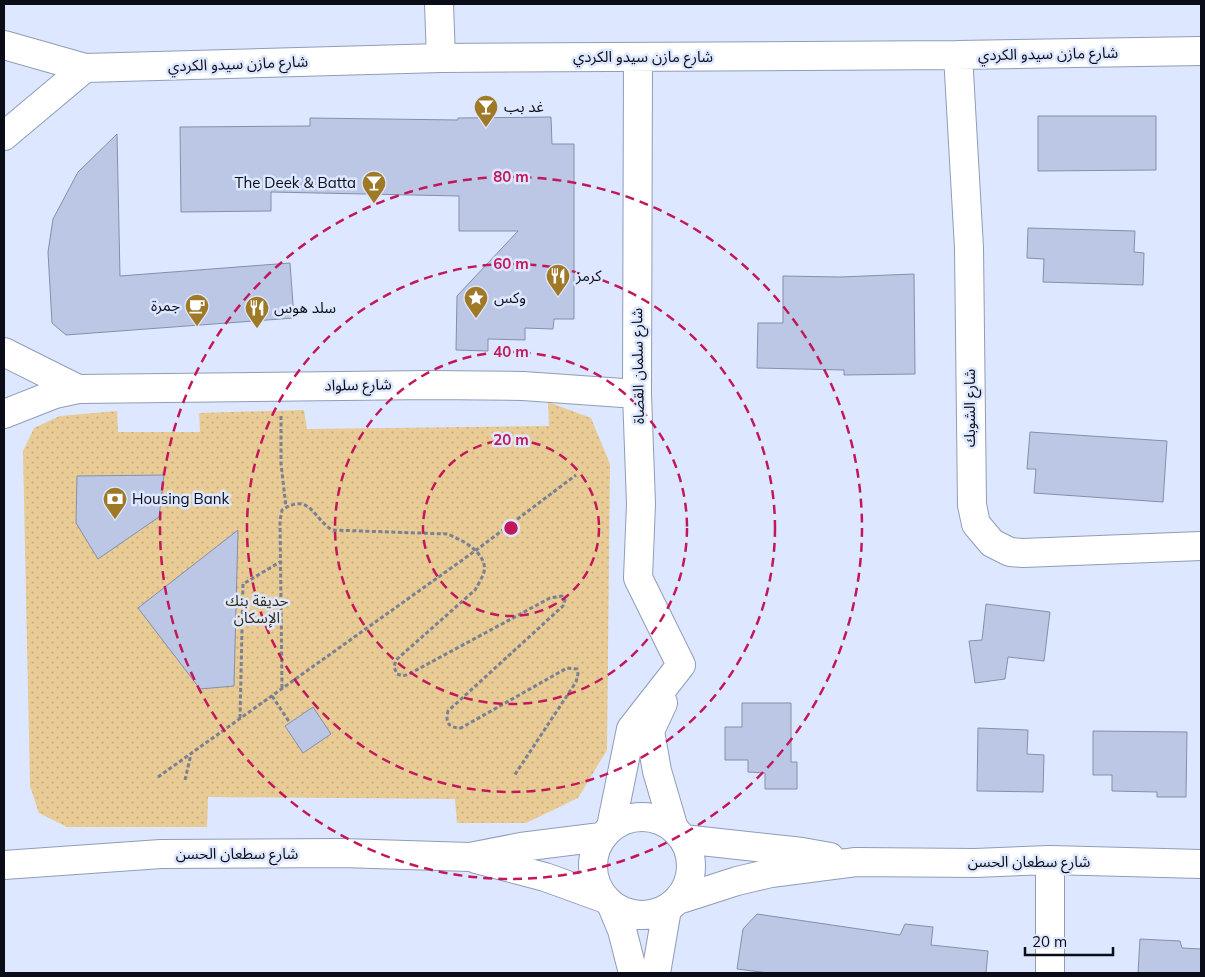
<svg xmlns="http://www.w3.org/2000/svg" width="1205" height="977" viewBox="0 0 1205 977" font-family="Mulish,'Noto Sans Arabic',sans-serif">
  <defs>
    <pattern id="green-dots" width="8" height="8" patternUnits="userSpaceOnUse" patternTransform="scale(1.25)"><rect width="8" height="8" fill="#e9cb95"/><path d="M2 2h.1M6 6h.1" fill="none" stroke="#c6ad80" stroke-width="1.8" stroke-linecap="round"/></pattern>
  </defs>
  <rect width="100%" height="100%" fill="#dde7ff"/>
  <path fill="url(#green-dots)" d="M 548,402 L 591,418 L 610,464 L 607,750 L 578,798 L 526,823 L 457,823 L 455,799 L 208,797 L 207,827 L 67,827 L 39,813 L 30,786 L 23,451 L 34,428 L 60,416 L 117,411 L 118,432 L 200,432 L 199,413 L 304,410 L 307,429 L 549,426 Z"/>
  <path fill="#bbc7e4" stroke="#848faa" d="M 1038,116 L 1156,116 L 1156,170 L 1038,171 Z
    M 551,117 L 552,144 L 574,144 L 574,319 L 554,319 L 553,329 L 525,328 L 525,340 L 488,339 L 488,351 L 456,350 L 457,296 L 518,231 L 459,231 L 459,196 L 271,192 L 271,211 L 181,212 L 180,127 L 310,126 L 310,118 L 458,120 L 458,118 Z
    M 117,134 L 120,276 L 290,263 L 294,318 L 66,335 L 52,323 L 48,252 L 53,219 L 78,172 Z
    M 1028,228 L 1135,231 L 1134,252 L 1144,253 L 1143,285 L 1043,282 L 1044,259 L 1027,258 Z
    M 914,274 L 915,374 L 844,375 L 844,370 L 757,368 L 758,323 L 783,323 L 783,276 L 840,277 Z
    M 1030,432 L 1167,441 L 1163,502 L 1034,493 L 1036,469 L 1027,469 Z
    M 164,475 L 159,517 L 98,559 L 76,523 L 77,476 Z
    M 238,530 L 234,686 L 200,689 L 138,608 Z
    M 986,604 L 1050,612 L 1044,661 L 1008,657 L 1005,679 L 975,683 L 969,641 L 982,640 Z
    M 742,703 L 791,703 L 791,762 L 797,762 L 797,789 L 765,789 L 765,773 L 748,772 L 748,760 L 725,760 L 725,727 L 742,727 Z
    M 313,707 L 331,734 L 303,753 L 285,726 Z
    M 978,728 L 1028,730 L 1027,754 L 1044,755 L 1043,792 L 977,791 Z
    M 1093,731 L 1187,732 L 1186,797 L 1157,797 L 1157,792 L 1112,791 L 1112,775 L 1093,775 Z
    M 757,914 L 900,935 L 905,924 L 933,927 L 931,945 L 988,951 L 986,973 L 769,973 L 737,969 L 743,929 Z
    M 1140,939 L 1180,941 L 1182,948 L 1201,949 L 1201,973 L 1138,973 Z"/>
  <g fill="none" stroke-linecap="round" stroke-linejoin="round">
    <defs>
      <path id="street" d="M 439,4 L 441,58
        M 4,45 L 85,68 L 441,58 L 958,55 L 1201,51
        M 958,55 L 969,248 L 972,505 L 976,524 L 992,543 L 1010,552 L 1023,553 L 1201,546
        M 638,57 L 637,394 L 641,504 L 638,578 L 681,665
        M 4,136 L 85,68
        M 4,352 L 78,389
        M 4,414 L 55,394 L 78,389 L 430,385 L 523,386 L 637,394
        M 663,703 L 650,731 L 657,771 L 674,829
        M593 866a49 49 0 1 1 98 0a49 49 0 1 1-98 0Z
        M 611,827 L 631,729 L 681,665
        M 683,839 L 802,852 L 830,857
        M 476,859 L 545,877 L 603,898
        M 1050,860 L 1050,973
        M 4,865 L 161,854 L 342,853 L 470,857 L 521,847 L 601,837
        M 678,900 L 737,881 L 771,873 L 856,862 L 975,863 L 1050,860 L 1201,864
        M 612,906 L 622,930 L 633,973
        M 656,973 L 667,909"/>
    </defs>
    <use href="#street" stroke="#909cb8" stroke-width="30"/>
    <path stroke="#7a8193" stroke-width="3" stroke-dasharray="4 2.5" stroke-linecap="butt" d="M 281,416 L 281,464 L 286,507
      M 282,688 L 280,521 L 282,510 C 310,492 312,517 332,530 L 447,534 C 461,539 488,553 484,572 C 482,578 478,585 475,590 L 396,660 L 394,667 L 397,674 L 403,676 L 409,674 L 550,598 L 562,596 L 565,600 L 563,606 L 448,711 C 445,723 449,728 461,728 L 567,668 L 577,669 L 578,674 L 576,682 L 514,776
      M 272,696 L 290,723
      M 240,718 L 243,584 L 280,562
      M 158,777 L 475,551 L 576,475
      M 185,780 L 191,754"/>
    <use href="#street" stroke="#fff" stroke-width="28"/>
  </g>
  <g fill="none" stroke="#c2185b" stroke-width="2.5" stroke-dasharray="9 6">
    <circle cx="511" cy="528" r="88"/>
    <circle cx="511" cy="528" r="176"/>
    <circle cx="511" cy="528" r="264"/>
    <circle cx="511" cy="528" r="351"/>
  </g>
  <defs>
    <symbol id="bar-pin" viewBox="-11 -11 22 30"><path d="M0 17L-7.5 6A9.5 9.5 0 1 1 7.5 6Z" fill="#a07927" stroke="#dde7ff"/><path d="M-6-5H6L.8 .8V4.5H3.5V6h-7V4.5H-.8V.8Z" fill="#fff"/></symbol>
    <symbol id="restaurant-pin" viewBox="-11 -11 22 30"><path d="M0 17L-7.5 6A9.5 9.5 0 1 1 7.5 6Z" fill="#a07927" stroke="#dde7ff"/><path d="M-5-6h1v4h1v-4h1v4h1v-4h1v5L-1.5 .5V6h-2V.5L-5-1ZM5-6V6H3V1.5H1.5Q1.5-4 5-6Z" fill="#fff"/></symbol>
    <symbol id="sight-pin" viewBox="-11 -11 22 30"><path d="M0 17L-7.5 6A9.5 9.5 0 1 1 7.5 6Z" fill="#a07927" stroke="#dde7ff"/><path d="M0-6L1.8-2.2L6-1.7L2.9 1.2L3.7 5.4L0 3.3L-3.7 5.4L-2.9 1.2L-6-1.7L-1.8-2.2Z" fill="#fff"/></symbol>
    <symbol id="cafe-pin" viewBox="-11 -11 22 30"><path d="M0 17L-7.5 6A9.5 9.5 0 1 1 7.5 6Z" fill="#a07927" stroke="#dde7ff"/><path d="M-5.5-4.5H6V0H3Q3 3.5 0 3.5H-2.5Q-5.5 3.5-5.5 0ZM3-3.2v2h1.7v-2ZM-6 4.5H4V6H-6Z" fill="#fff"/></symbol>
    <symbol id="bank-pin" viewBox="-11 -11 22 30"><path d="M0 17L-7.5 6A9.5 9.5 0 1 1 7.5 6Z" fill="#a07927" stroke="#dde7ff"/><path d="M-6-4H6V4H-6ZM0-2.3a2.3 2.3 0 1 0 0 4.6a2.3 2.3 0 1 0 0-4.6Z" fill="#fff"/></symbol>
  </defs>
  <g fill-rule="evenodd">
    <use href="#bar-pin" x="472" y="93" width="28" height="38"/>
    <use href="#bar-pin" x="360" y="169" width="28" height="38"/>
    <use href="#restaurant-pin" x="544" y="262" width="28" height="38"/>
    <use href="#sight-pin" x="462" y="284" width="28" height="38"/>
    <use href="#cafe-pin" x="183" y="292" width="28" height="38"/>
    <use href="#restaurant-pin" x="243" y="294" width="28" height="38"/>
    <use href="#bank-pin" x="101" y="485" width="28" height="38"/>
  </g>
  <g text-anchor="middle" stroke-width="5" stroke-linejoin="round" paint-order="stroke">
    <g font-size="15" fill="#0a0d17" stroke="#dde7ff">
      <text transform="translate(1048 54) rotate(-1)" y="5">شارع مازن سيدو الكردي</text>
      <text x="643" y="62">شارع مازن سيدو الكردي</text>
      <text transform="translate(238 64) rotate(-2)" y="5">شارع مازن سيدو الكردي</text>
      <text transform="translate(638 366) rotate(-91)" y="5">شارع سلمان القضاة</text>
      <text transform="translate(358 385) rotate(-1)" y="5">شارع سلواد</text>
      <text transform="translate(970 408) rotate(-90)" y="5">شارع الشوبك</text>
      <text x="237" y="859">شارع سطعان الحسن</text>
      <text x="1029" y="867">شارع سطعان الحسن</text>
    </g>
    <g font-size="15" fill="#0a0d17" stroke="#dde7ff" text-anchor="start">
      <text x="504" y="112">غد بب</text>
      <text x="356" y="188" text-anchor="end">The Deek &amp; Batta</text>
      <text x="576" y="281">كرمز</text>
      <text x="494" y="303">وكس</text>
      <text x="180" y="311" text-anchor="end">جمرة</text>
      <text x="274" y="313">سلد هوس</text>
      <text x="132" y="504">Housing Bank</text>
    </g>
    <g font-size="15" fill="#36280b" stroke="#dde7ff">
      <text x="257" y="606">حديقة بنك<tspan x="257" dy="17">الإسكان</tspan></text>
    </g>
  </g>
  <circle cx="511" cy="528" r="8" fill="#c2185b" stroke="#dde7ff" stroke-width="2.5"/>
  <g font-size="15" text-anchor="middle" font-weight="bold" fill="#c2185b" stroke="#dde7ff" stroke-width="5" stroke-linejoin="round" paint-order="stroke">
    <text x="511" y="182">80 m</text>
    <text x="511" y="269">60 m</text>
    <text x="511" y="357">40 m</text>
    <text x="511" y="445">20 m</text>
  </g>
  <rect width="1205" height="977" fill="none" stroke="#0a0d17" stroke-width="10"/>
  <path d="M1025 947v8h88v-8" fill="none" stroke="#0a0d17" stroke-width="2.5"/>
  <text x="1032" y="947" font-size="15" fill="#0a0d17" stroke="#dde7ff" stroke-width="4" paint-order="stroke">20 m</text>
</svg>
